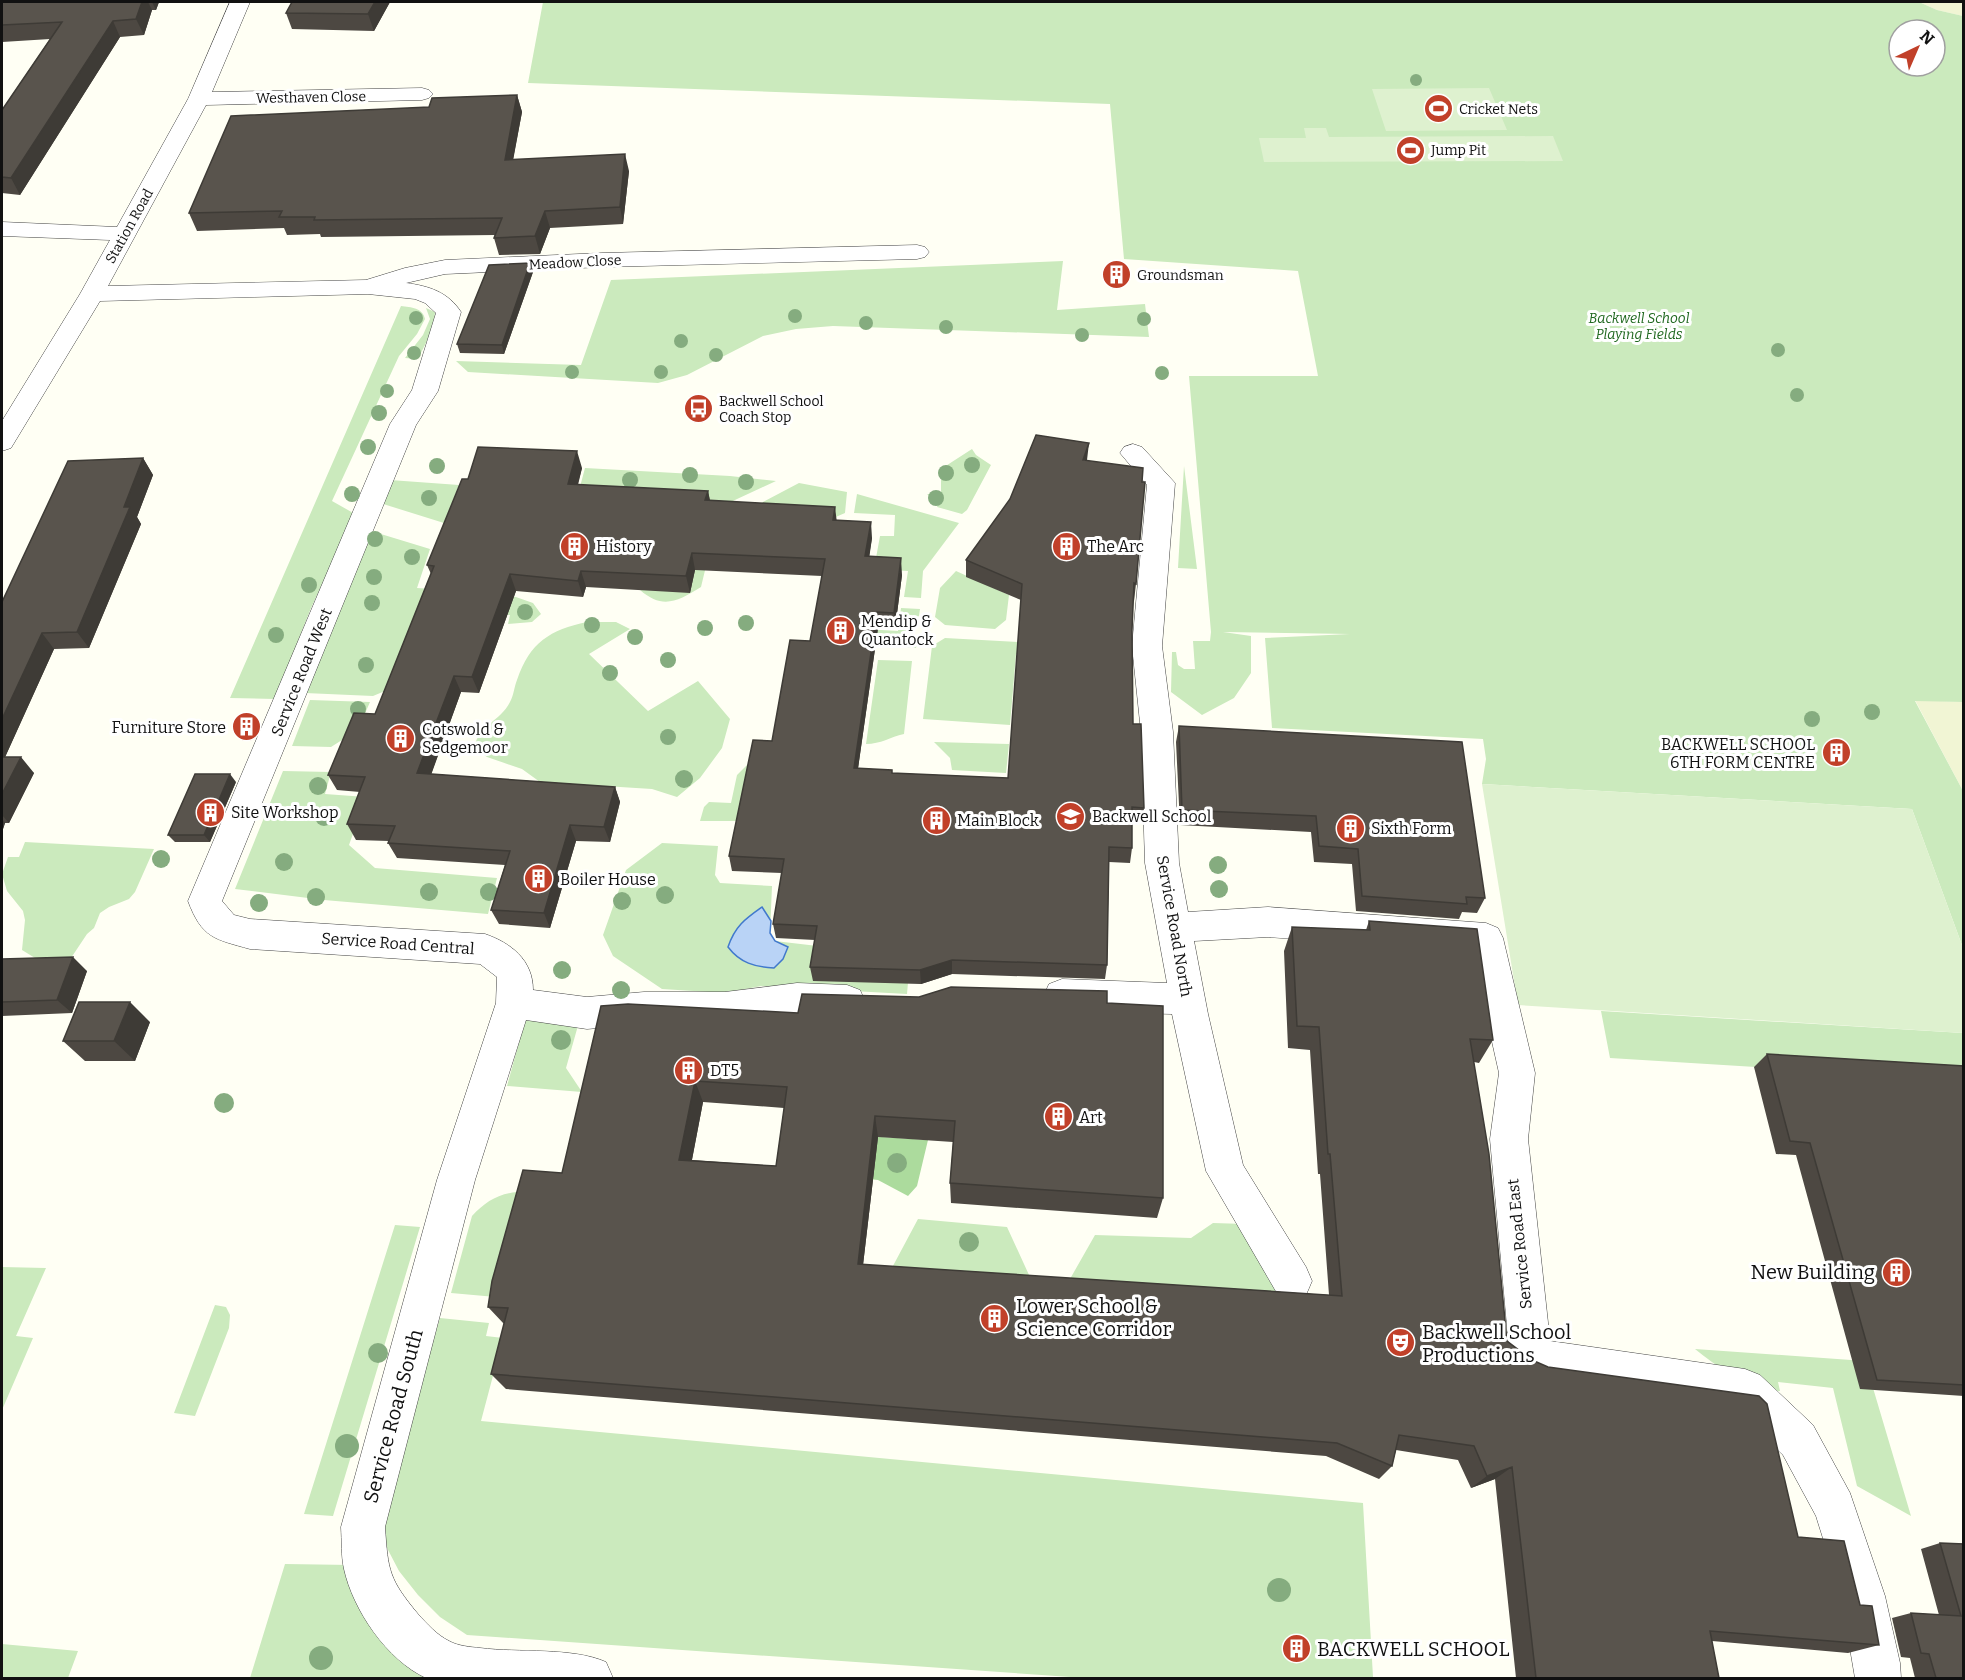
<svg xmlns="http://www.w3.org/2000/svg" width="1965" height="1680" viewBox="0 0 1965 1680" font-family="Bitter,serif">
  <rect width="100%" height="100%" fill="#fffff4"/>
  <path fill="#f1f5d4" d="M 1919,2 L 1963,2 L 1963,16 L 1937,10 Z
    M 1915,700 L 1963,702 L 1963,791 Z"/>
  <path fill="#cbeabd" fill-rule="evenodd" d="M 543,2 L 1919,2 L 1937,10 L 1963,16 L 1963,702 L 1915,701 L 1963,791 L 1963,948 L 1912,809 L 1482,784 L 1486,759 L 1483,739 L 1272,728 L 1265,638 L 1350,634 L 1223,632 L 1251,636 L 1251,673 L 1234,698 L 1202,715 L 1171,692 L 1172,652 L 1176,652 L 1178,665 L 1184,669 L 1195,669 L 1193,641 L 1210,641 L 1211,632 L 1189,376 L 1318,376 L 1298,271 L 1124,259 L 1110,104 L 528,83 ZM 1899,30 L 1935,30 L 1935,66 L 1899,66 Z
    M 1063,261 L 1057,310 L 1145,304 L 1149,337 L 833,326 L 796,329 L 763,336 L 687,375 L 658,383 L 468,372 L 456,361 L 581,365 L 611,280 Z
    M 401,306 C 411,307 423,308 425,319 L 417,334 L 399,356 L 332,501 L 355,514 L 311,608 L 275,699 L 230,698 Z
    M 426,308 L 435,312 C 435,329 425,344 418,359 L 405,358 L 423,335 L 430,319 Z
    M 972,449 L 976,455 L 991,465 L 967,510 L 962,514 L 937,507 L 938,503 L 927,494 L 941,494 L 941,469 Z
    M 1184,466 L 1197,569 L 1178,568 Z
    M 585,468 L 730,476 L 776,481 L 722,506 L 577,498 Z
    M 390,480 L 459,485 L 444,523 L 380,503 Z
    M 799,483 L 847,492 L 845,513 L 831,519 L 740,514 Z
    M 857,494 L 959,523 L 923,571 L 921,598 L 904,597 L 908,571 L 874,569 L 880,536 L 894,536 L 895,515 L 854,513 Z
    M 371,531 L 430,549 L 417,588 L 507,594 L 533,603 L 541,614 L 532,622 L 508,624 L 510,615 L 427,611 L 397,686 L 373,696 L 305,693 Z
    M 697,561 L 707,562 L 701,587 C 678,601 663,610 640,590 Z
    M 956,571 L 1009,595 L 1006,620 L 995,629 L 945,625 L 935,617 L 940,588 Z
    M 901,608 L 920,609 L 919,616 L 909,620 L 905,626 L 910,637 L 917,642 L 916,648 L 863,643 L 865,629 L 898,631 Z
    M 587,622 L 616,622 L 630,629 L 589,654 L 648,711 L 698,681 L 730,719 L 722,748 L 700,778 L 677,797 L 652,789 L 540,782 L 522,769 L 487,757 L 474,748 C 479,724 500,722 510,702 C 514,695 514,687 517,680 C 530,642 550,630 587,622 Z
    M 945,638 L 1106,647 L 1126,661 L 1016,654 L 1010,725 L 923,719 L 932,646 Z
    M 878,660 L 912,661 L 904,734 C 890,737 881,744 866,744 Z
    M 310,700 L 370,702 L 353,741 L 342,740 L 331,747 L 292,746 Z
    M 934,742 L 1009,744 L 1006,773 L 952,770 L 950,758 Z
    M 749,763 L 739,821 L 700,821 L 704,807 L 709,802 L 731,803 L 737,775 Z
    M 283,771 L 331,772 L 325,794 L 366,797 L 349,845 L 375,868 L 497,878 L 488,914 L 324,900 L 235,889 Z
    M 25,842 L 154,849 L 135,892 L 129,899 L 109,907 L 100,913 L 94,928 L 87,934 L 71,958 L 35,958 L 22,950 L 25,920 L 23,911 L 7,891 L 2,874 L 8,857 L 19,857 Z
    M 662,843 L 718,846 L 715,875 L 720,883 L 772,886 L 770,933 L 775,941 L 843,949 L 909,971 L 907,994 L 761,986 L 725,993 L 662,989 L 613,956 L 603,935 L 626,870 Z
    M 1601,1011 L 1963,1033 L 1963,1080 L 1610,1058 Z
    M 526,1017 L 579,1022 L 566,1068 L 582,1092 L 507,1086 Z
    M 517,1192 L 507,1298 L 451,1293 L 472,1216 C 485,1202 497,1194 517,1192 Z
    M 918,1219 L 1007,1227 L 1035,1288 L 886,1279 Z
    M 1213,1223 L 1245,1224 L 1280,1294 L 1066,1286 L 1095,1235 L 1191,1238 Z
    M 395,1225 L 420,1227 L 333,1516 L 304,1514 Z
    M 2,1267 L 46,1268 L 16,1336 L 33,1338 L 2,1410 Z
    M 215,1305 L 226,1307 L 230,1315 L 229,1328 L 195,1416 L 174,1413 Z
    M 440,1318 L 489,1323 L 486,1336 L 503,1338 L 481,1421 L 1363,1503 L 1373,1677 L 1085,1678 L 467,1635 L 440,1617 L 418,1595 L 399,1571 L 387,1548 L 382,1512 Z
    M 1695,1349 L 1865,1361 L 1911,1516 L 1857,1486 L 1833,1388 L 1778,1382 L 1780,1391 C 1753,1394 1715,1365 1695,1349 Z
    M 285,1564 L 352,1565 L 454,1678 L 464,1678 L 250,1678 Z
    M 2,1644 L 78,1651 L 68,1678 L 2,1678 Z"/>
  <path fill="#acdb9d" d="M 789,1131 L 928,1140 L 917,1186 L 908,1196 L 878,1180 L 821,1174 Z"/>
  <path fill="#def1cf" d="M 1489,88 L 1507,130 L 1386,131 L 1372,89 Z
    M 1304,128 L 1326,128 L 1329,137 L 1553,136 L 1563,161 L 1264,162 L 1259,138 L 1306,138 Z
    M 1482,784 L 1912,809 L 1963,948 L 1963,1033 L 1518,1005 Z"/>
  <path fill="#b9d3f6" stroke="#4179cc" stroke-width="1.5" d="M 762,907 L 771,921 L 770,933 L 775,941 L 788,947 L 783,959 L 774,968 C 755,967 740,963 728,947 C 735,926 745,919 762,907 Z"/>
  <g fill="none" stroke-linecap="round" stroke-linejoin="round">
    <defs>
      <path id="minor" d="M 230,2 L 250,2 L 212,92 L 422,88 L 429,90 L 433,94 L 429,98 L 422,100 L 206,105 L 108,286 L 366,280 L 405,268 L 445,260 L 602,253 L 917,245 L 925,247 L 929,252 L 925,257 L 917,259 L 602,267 L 445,274 L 406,283 C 429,286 448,292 461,312 L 438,391 L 416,425 L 222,901 L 234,915 L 250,919 L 485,934 C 511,943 533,960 533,990 L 587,997 L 644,992 L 725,992 L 797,983 L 847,985 L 860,990 L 865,1001 L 860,1012 L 847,1017 L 797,1015 L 725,1024 L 644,1024 L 587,1029 L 526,1020 L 475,1180 L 385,1527 C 388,1571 389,1579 418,1614 C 427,1624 437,1635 449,1641 C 458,1646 470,1647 480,1648 C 519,1653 572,1647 606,1662 L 613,1678 L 426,1678 C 387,1660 353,1610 344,1569 C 341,1556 342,1541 341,1527 L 437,1180 L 496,1003 L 497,977 L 480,964 L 250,949 C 214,939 202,938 188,901 L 390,424 L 412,390 L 436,313 L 425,303 L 415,299 L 368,294 L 100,301 L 11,448 L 2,451 L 2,421 L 80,294 L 110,240 L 2,236 L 2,222 L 117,227 L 188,99 Z
        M 1133,444 L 1142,447 L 1175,483 L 1162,646 L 1173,732 L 1179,863 L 1188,912 L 1268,907 L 1486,923 L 1498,928 L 1503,938 L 1535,1073 L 1528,1139 L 1550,1341 L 1745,1369 L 1760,1375 L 1813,1425 L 1850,1493 L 1885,1596 L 1900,1663 L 1901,1678 L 1855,1678 L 1841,1596 L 1816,1516 L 1783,1455 L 1735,1409 L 1531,1380 L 1516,1374 L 1510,1359 L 1490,1139 L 1499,1073 L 1472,952 L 1268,937 L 1194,941 L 1208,1014 L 1243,1165 L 1306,1267 L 1312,1281 L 1306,1295 L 1292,1301 L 1278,1295 L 1206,1171 L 1172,1014 L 1062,1011 L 1049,1006 L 1044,995 L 1049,984 L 1062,979 L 1167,983 L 1145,863 L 1141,732 L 1132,646 L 1147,485 L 1120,453 L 1124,447 Z"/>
    </defs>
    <use href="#minor" stroke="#444" stroke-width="1"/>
    <use href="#minor" fill="#fff" fill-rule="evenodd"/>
  </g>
  <g fill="#85ac7f">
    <circle cx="1416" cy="80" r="6"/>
    <circle cx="795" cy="316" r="7"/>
    <circle cx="416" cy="318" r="7"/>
    <circle cx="1144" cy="319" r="7"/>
    <circle cx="866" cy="323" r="7"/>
    <circle cx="946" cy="327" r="7"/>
    <circle cx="1082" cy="335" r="7"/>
    <circle cx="681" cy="341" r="7"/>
    <circle cx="1778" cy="350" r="7"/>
    <circle cx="414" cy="353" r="7"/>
    <circle cx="716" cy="355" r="7"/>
    <circle cx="572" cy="372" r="7"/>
    <circle cx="661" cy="372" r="7"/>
    <circle cx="1162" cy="373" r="7"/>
    <circle cx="387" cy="391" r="7"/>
    <circle cx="1797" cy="395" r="7"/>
    <circle cx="379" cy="413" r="8"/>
    <circle cx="368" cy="447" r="8"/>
    <circle cx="972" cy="465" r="8"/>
    <circle cx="437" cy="466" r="8"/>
    <circle cx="946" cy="473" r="8"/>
    <circle cx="690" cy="475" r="8"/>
    <circle cx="630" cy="480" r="8"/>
    <circle cx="746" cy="482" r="8"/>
    <circle cx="352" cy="494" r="8"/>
    <circle cx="429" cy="498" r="8"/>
    <circle cx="936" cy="498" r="8"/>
    <circle cx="375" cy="539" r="8"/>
    <circle cx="412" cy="557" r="8"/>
    <circle cx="374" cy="577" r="8"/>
    <circle cx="309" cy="585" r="8"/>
    <circle cx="372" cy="603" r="8"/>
    <circle cx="525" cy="612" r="8"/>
    <circle cx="746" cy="623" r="8"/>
    <circle cx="592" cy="625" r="8"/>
    <circle cx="705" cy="628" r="8"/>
    <circle cx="276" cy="635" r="8"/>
    <circle cx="635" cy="637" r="8"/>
    <circle cx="668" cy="660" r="8"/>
    <circle cx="366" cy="665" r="8"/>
    <circle cx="610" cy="673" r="8"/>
    <circle cx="358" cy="709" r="8"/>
    <circle cx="1872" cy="712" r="8"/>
    <circle cx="1812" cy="719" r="8"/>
    <circle cx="668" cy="737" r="8"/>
    <circle cx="684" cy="779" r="9"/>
    <circle cx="318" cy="786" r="9"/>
    <circle cx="324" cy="817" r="9"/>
    <circle cx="161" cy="859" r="9"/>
    <circle cx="284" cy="862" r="9"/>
    <circle cx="1218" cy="865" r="9"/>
    <circle cx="1219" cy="889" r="9"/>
    <circle cx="429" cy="892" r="9"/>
    <circle cx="489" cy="892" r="9"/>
    <circle cx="665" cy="895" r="9"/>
    <circle cx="316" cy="897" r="9"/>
    <circle cx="622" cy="901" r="9"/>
    <circle cx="259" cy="903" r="9"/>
    <circle cx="562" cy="970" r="9"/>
    <circle cx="621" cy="990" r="9"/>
    <circle cx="561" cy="1040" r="10"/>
    <circle cx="224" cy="1103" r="10"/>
    <circle cx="897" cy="1163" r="10"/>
    <circle cx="969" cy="1242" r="10"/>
    <circle cx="378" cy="1353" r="10"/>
    <circle cx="347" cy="1446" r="12"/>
    <circle cx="1279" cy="1590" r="12"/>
    <circle cx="321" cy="1658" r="12"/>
  </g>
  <path fill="#4d4842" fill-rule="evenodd" d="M 2,2 L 159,2 L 156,10 L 152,10 L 144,35 L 120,37 L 20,195 L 2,193 L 2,110 L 50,39 L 2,42 Z
    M 390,2 L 374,31 L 292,29 L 286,13 Z
    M 517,95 L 522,112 L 513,159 L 629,171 L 623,224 L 550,228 L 540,254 L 499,255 L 494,238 L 495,235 L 321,237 L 320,234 L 287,235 L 284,228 L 197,231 L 189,213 L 429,107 Z
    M 533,272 L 504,354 L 460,353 L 457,344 Z
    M 143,458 L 153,475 L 137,517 L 141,524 L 89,648 L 54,649 L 5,757 L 34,773 L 9,823 L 5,823 L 2,832 L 2,602 Z
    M 1087,460 L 1142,482 L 1136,584 L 1134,601 L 1133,600 L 1132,630 L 1133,724 L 1144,808 L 1142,823 L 1132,822 L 1132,848 L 1130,863 L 1109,862 L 1107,965 L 1105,979 L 952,974 L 921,984 L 813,981 L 810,967 L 815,940 L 776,938 L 773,924 L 782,873 L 732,871 L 729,856 L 810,641 L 822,576 L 695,570 L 690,593 L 586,587 L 583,597 L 516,591 L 479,693 L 461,692 L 431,774 L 615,787 L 620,802 L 610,842 L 576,841 L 550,928 L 499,924 L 491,910 L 505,865 L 397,858 L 388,843 L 389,841 L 356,840 L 347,824 L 360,792 L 337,790 L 328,775 L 375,714 L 431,574 L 427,565 L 468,479 L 582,468 L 578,485 L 708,491 L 710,500 L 837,520 L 872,538 L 869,556 L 902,575 L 895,629 L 878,628 L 858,768 L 892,773 L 1008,778 L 1021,600 L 966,577 L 966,560 Z
    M 1179,726 L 1485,898 L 1477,913 L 1462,912 L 1459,919 L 1356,911 L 1352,864 L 1314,862 L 1311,832 L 1180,825 L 1176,742 Z
    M 236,782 L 210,842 L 175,842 L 168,835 Z
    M 1369,921 L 1493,1040 L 1479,1063 L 1474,1062 L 1507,1341 L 1532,1360 L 1798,1537 L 1860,1605 L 1879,1645 L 1848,1653 L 1712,1641 L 1719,1678 L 1516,1678 L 1495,1479 L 1471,1488 L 1458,1460 L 1396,1450 L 1392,1466 L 1379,1479 L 1326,1456 L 506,1389 L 491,1374 L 504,1324 L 488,1307 L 562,1173 L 601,1006 L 798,1013 L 1107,1003 L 1163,1198 L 1157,1218 L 951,1203 L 950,1183 L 953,1142 L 878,1137 L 863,1265 L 1329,1295 L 1320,1174 L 1318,1174 L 1310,1050 L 1288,1048 L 1284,951 L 1292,927 L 1366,930 ZM 703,1102 L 784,1108 L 776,1166 L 692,1160 Z
    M 2,959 L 87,971 L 72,1013 L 2,1016 Z
    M 150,1022 L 135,1061 L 85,1061 L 63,1041 Z
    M 1767,1054 L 1964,1066 L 1964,1396 L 1860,1389 L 1796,1155 L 1776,1154 L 1754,1067 Z
    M 1940,1543 L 1964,1544 L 1964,1678 L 1915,1678 L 1910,1658 L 1901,1657 L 1892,1618 L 1911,1613 L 1939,1615 L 1921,1549 Z"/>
  <path fill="#3e3b36" d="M 142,2 L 148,2 L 152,10 L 144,35 L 136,19 Z
    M 152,2 L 159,2 L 156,10 Z
    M 375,2 L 390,2 L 374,31 L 368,14 Z
    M 113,21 L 120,37 L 20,195 L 11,178 Z
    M 517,95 L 522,112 L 510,177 L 505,160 Z
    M 625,154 L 629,171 L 623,224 L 620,207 Z
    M 545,211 L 550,228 L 540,254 L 535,236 Z
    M 530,263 L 533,272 L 504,354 L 502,345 Z
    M 1089,443 L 1087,460 L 1083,460 Z
    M 577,451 L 582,468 L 573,501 L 568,484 Z
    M 143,458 L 153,475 L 137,517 L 141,524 L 89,648 L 77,632 Z
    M 708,491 L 711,508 L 705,500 Z
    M 835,507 L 837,523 L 833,520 Z
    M 871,522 L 872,538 L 867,573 L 865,556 Z
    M 692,553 L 695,570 L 690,593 L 686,576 Z
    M 901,558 L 902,575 L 895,629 L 894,613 Z
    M 581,571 L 586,587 L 583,597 L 578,581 Z
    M 510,574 L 516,591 L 479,693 L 472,677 Z
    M 877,612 L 878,628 L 856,783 L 854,768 Z
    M 42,633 L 54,649 L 2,764 L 2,719 Z
    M 454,676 L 461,692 L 426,789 L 417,773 Z
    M 21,757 L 34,773 L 9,823 L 2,815 L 2,794 Z
    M 230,774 L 236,782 L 210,842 L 204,835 Z
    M 615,787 L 620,802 L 610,842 L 604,827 Z
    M 2,819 L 5,823 L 2,832 Z
    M 570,825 L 576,841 L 550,928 L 544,913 Z
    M 73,957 L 87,971 L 72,1013 L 57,1000 Z
    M 952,960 L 952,974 L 921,984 L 920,970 Z
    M 130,1002 L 150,1022 L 135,1061 L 114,1041 Z
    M 695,1081 L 703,1102 L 688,1180 L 679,1160 Z
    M 875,1116 L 878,1137 L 861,1282 L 858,1264 Z
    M 1512,1467 L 1495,1479 L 1471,1488 L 1487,1476 Z"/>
  <path fill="#59544d" stroke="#3e3b36" stroke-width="1.5" fill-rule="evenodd" d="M 2,2 L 142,2 L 136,19 L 113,21 L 11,178 L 2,177 L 2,110 L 62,22 L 2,25 Z
    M 292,2 L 375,2 L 368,14 L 286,13 Z
    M 517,95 L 505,160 L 625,154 L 620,207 L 545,211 L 535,236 L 494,238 L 502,218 L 314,220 L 315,217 L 279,217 L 282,211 L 189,213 L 231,116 L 429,107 L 432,98 Z
    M 530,263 L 502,345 L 457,344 L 489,265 Z
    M 1036,435 L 1089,443 L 1083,460 L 1143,468 L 1142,482 L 1145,482 L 1136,584 L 1134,583 L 1132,630 L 1133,724 L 1141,724 L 1144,808 L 1132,807 L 1132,848 L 1109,847 L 1107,965 L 952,960 L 920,970 L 810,967 L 817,926 L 773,924 L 784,859 L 729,856 L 753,740 L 772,741 L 790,640 L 810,641 L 825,559 L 692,553 L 686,576 L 581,571 L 578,581 L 510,574 L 472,677 L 454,676 L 417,773 L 615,787 L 604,827 L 570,825 L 544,913 L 491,910 L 510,851 L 388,843 L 395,826 L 347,824 L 365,777 L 328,775 L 354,713 L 375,714 L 434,566 L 427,565 L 462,479 L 468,479 L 478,447 L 577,451 L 568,484 L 708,491 L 705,500 L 835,507 L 833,520 L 871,522 L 865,556 L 901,558 L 894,613 L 877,612 L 854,768 L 892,770 L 892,773 L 1008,778 L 1022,584 L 966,560 L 1010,499 Z
    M 143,458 L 124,507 L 130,507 L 77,632 L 42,633 L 2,719 L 2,602 L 68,461 Z
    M 1179,726 L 1462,742 L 1485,898 L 1466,897 L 1467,904 L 1362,896 L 1358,849 L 1319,846 L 1316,816 L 1182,810 Z
    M 2,757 L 21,757 L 2,794 Z
    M 195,774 L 230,774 L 204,835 L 168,835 Z
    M 1369,921 L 1477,929 L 1493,1040 L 1470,1039 L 1489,1154 L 1507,1341 L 1532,1360 L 1548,1367 L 1759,1396 L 1767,1404 L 1798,1537 L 1844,1541 L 1860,1605 L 1872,1606 L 1879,1645 L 1710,1631 L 1719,1678 L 1536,1678 L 1512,1467 L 1487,1476 L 1474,1446 L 1399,1435 L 1392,1466 L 1337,1443 L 491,1374 L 508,1308 L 488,1307 L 492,1281 L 523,1170 L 562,1173 L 601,1006 L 628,1004 L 798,1013 L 802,994 L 919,997 L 951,987 L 1107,991 L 1107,1003 L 1163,1006 L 1163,1198 L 950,1183 L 955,1121 L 875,1116 L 858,1264 L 1342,1296 L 1330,1154 L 1328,1154 L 1319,1027 L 1297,1026 L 1292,927 L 1370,930 ZM 695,1081 L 787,1087 L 776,1166 L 679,1160 Z
    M 73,957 L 57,1000 L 2,1002 L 2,959 Z
    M 79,1002 L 130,1002 L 114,1041 L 63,1041 Z
    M 1767,1054 L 1964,1066 L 1964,1385 L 1877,1380 L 1810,1143 L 1790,1141 Z
    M 1940,1543 L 1964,1544 L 1964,1678 L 1936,1678 L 1929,1654 L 1921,1653 L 1911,1613 L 1961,1616 Z"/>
  <defs>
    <symbol id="stadium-disc" viewBox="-11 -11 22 22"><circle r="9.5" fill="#c14029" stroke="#fff"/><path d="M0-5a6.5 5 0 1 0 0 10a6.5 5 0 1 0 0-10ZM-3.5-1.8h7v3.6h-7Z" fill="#fff"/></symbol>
    <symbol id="building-disc" viewBox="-11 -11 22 22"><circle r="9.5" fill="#c14029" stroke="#fff"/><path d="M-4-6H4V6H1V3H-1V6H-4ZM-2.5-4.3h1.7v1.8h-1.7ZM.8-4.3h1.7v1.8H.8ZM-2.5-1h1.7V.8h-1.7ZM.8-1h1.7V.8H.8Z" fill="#fff"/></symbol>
    <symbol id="bus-disc" viewBox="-11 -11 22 22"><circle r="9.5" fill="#c14029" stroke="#fff"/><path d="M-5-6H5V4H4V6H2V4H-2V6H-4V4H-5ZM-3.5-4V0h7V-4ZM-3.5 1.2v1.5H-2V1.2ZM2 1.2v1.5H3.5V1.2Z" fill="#fff"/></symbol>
    <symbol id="school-disc" viewBox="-11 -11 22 22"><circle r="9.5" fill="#c14029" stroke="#fff"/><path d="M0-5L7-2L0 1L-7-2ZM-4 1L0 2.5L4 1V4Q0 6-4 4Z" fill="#fff"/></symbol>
    <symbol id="theatre-disc" viewBox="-11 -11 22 22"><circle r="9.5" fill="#c14029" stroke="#fff"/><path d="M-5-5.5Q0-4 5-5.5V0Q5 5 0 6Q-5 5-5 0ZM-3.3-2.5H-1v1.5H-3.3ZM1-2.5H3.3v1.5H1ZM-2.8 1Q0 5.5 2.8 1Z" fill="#fff"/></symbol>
  </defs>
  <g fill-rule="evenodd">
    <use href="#stadium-disc" x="1422" y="92" width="33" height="33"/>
    <use href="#stadium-disc" x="1394" y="134" width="33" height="33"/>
    <use href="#building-disc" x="1100" y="258" width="33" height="33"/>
    <use href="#bus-disc" x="682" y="392" width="33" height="33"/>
    <use href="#building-disc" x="558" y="530" width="33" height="33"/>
    <use href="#building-disc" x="1050" y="530" width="33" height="33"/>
    <use href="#building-disc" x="824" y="614" width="33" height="33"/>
    <use href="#building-disc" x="230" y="710" width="33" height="33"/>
    <use href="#building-disc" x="384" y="722" width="33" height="33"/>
    <use href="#building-disc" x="1820" y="736" width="33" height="33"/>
    <use href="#building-disc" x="194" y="796" width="33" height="33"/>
    <use href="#school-disc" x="1054" y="800" width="33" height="33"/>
    <use href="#building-disc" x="920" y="804" width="33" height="33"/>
    <use href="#building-disc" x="1334" y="812" width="33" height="33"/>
    <use href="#building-disc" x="522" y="862" width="33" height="33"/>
    <use href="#building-disc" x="672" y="1054" width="33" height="33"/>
    <use href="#building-disc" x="1042" y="1100" width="33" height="33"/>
    <use href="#building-disc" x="1880" y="1256" width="33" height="33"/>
    <use href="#building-disc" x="978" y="1302" width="33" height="33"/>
    <use href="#theatre-disc" x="1384" y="1326" width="33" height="33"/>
    <use href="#building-disc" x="1280" y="1632" width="33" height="33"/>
  </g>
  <g text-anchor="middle" stroke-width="6" stroke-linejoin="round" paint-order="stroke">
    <g font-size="14" fill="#111" stroke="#fff">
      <text transform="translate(311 97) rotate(-1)" y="5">Westhaven Close</text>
      <text transform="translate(129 226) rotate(-61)" y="5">Station Road</text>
      <text transform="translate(575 262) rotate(-3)" y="5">Meadow Close</text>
    </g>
    <g font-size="14" fill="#111" stroke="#fff" text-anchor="start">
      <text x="1459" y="114">Cricket Nets</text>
      <text x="1431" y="155">Jump Pit</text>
      <text x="1137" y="280">Groundsman</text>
      <text x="719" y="406">Backwell School<tspan x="719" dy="16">Coach Stop</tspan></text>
    </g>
    <g font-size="14" font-style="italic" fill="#216920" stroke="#fff">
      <text x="1639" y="323">Backwell School<tspan x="1639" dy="16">Playing Fields</tspan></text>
    </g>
    <g font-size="16" fill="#111" stroke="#fff" text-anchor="start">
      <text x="596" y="552">History</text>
      <text x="1087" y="552">The Arc</text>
      <text x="861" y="627">Mendip &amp;<tspan x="861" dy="18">Quantock</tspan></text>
      <text x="226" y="733" text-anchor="end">Furniture Store</text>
      <text x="422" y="735">Cotswold &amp;<tspan x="422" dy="18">Sedgemoor</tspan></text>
      <text x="1815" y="750" text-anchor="end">BACKWELL SCHOOL<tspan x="1815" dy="18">6TH FORM CENTRE</tspan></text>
      <text x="231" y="818">Site Workshop</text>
      <text x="1092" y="822">Backwell School</text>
      <text x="957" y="826">Main Block</text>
      <text x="1371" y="834">Sixth Form</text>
      <text x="560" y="885">Boiler House</text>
      <text x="710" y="1076">DT5</text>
      <text x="1079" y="1123">Art</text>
    </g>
    <g font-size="16" fill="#111" stroke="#fff">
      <text transform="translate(301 672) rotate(-68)" y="6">Service Road West</text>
      <text transform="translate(1175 926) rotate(80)" y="6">Service Road North</text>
      <text transform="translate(398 943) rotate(4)" y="6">Service Road Central</text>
      <text transform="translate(1519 1244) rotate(-96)" y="6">Service Road East</text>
    </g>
    <g font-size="20" fill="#111" stroke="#fff" text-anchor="start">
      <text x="1875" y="1279" text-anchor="end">New Building</text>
      <text x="1016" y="1313">Lower School &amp;<tspan x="1016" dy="23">Science Corridor</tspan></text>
      <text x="1422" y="1339">Backwell School<tspan x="1422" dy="23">Productions</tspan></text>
      <text x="1317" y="1656">BACKWELL SCHOOL</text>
    </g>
    <g font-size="20" fill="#111" stroke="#fff">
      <text transform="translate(393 1416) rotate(-75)" y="7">Service Road South</text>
    </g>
  </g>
  <rect width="1965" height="1680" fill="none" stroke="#111111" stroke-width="6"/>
  <g transform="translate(1917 48) rotate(44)"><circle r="28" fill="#ffffff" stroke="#a0a0a0" stroke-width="1.5"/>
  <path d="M0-4.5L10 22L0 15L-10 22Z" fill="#c14029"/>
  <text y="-9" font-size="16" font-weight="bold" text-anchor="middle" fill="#111111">N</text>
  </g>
</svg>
